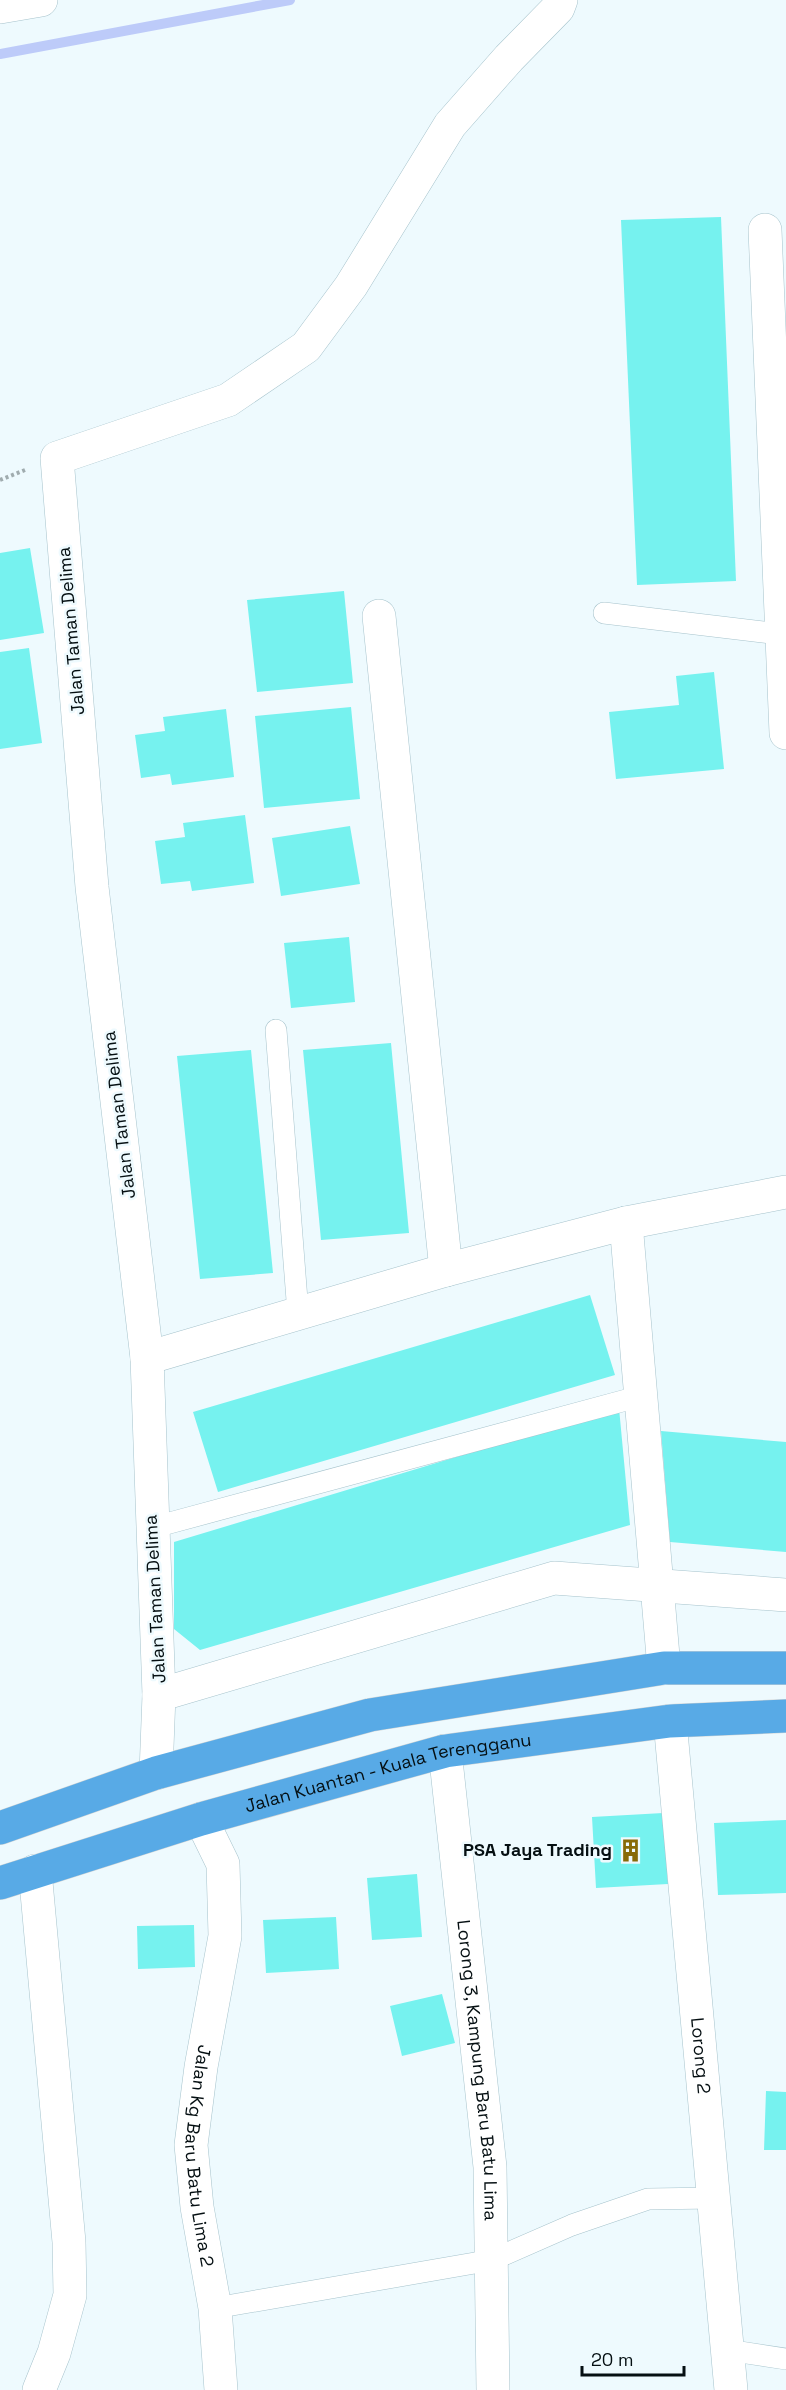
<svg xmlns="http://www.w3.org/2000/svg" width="786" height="2390" viewBox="0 0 786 2390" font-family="'Space Grotesk',sans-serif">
  <rect width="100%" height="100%" fill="#eefafe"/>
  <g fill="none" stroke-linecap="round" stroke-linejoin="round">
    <path stroke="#bdcbf9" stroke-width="10" d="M 0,54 L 290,0"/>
  </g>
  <path fill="#76f2ef" d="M 721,217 L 736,581 L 637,585 L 621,220 Z
    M 30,548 L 44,633 L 0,640 L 0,553 Z
    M 344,591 L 353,683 L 257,692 L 247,600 Z
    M 29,648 L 42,743 L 0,749 L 0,652 Z
    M 714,672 L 724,769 L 616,779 L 609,712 L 679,705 L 676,676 Z
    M 351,707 L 360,799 L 264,808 L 255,716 Z
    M 226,709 L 234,777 L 172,785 L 170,774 L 141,778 L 135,735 L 165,731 L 163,717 Z
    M 245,815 L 254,883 L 192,891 L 190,881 L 161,884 L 155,841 L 185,837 L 183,823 Z
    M 350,826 L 360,884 L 281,896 L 272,838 Z
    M 349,937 L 355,1002 L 291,1008 L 284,943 Z
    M 391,1043 L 409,1233 L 321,1240 L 303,1050 Z
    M 251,1050 L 273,1273 L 200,1279 L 177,1056 Z
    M 590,1295 L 615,1375 L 218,1492 L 193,1412 Z
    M 619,1408 L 630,1525 L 200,1650 L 174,1629 L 174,1542 Z
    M 661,1431 L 786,1442 L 786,1552 L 670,1542 Z
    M 663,1813 L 668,1884 L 596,1888 L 592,1817 Z
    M 786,1820 L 786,1893 L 718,1895 L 714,1823 Z
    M 417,1874 L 422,1937 L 372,1940 L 367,1878 Z
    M 336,1917 L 339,1969 L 266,1973 L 263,1920 Z
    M 194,1925 L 195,1967 L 138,1969 L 137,1926 Z
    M 442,1994 L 455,2043 L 402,2056 L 390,2006 Z
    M 766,2091 L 786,2092 L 786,2150 L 764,2150 Z"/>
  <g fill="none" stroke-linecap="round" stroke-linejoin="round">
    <defs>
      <path id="service" d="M 604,613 L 780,634
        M 276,1030 L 298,1313
        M 151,1528 L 641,1396
        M 215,2308 L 492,2260 L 572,2225 L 648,2199 L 713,2198
        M 727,2350 L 786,2359"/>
      <g id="minor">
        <path d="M 0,7 L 41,0"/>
        <path d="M 765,230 L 786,733"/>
        <path d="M 379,616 L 446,1270"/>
        <path d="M 626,1223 L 664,1668"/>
        <path d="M 147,1358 L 446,1270 L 626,1223 L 786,1192"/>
        <path d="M 159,1695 L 554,1578 L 786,1595"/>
        <path id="s1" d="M 670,1721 L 731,2390"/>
        <path id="s2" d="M 445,1751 L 490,2167 L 493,2390"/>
        <path d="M 156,1773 L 159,1695 L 147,1358 L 92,887 L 57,458 L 228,400 L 306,347 L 351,286 L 450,125 L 509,58 L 558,8 L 561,0"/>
        <path id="s3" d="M 201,1819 L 223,1864 L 225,1936 L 201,2067 L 191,2145 L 197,2207 L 215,2308 L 221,2390"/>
        <path d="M 35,1871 L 69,2242 L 70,2295 L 54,2353 L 39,2390"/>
      </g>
      <g id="trunk">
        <path d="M 0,1828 L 156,1773 L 370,1715 L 664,1668 L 786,1668"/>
        <path id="s4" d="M 0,1883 L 201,1819 L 445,1751 L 670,1721 L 786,1716"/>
      </g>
    </defs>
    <use href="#service" stroke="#a6c3cc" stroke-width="22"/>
    <use href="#minor" stroke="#a6c3cc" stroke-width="34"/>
    <use href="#trunk" stroke="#d2d4d4" stroke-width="34"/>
    <path stroke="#a0acaf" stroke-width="4" stroke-dasharray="3 3" stroke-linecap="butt" d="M 0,480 L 25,470"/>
    <use href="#service" stroke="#fff" stroke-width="21"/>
    <use href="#minor" stroke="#fff" stroke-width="33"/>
    <use href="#trunk" stroke="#58aae6" stroke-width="33"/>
  </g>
  <defs>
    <symbol id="building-bare" viewBox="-9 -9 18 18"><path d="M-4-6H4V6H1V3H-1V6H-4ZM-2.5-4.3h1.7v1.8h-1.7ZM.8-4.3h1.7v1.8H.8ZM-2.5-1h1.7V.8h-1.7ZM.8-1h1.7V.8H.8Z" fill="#886a07" stroke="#eefafe" stroke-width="2.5" paint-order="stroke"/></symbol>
  </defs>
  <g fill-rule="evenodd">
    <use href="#building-bare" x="614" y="1834" width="33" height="33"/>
  </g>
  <g text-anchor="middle" stroke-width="5" stroke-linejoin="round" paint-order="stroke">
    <g font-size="18" fill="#050f12" stroke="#eefafe">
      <text transform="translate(71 631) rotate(-95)" y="6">Jalan Taman Delima</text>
      <text transform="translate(119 1115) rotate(-97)" y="6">Jalan Taman Delima</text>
      <text transform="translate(155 1599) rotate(-93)" y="6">Jalan Taman Delima</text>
      <text dy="6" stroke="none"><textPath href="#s4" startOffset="404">Jalan Kuantan - Kuala Terengganu</textPath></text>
      <text dy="6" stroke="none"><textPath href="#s1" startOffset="336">Lorong 2</textPath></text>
      <text dy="6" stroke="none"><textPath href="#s2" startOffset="321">Lorong 3, Kampung Baru Batu Lima</textPath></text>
      <text dy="6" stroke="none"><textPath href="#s3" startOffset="345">Jalan Kg Baru Batu Lima 2</textPath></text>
    </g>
    <g font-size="18" font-weight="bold" fill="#050f12" stroke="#eefafe" text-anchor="end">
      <text x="612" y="1856">PSA Jaya Trading</text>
    </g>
  </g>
  <path d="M582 2366v9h102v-9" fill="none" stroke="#050f12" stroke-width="3"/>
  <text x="591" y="2366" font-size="18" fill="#050f12" stroke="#eefafe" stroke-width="4.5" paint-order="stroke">20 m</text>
</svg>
